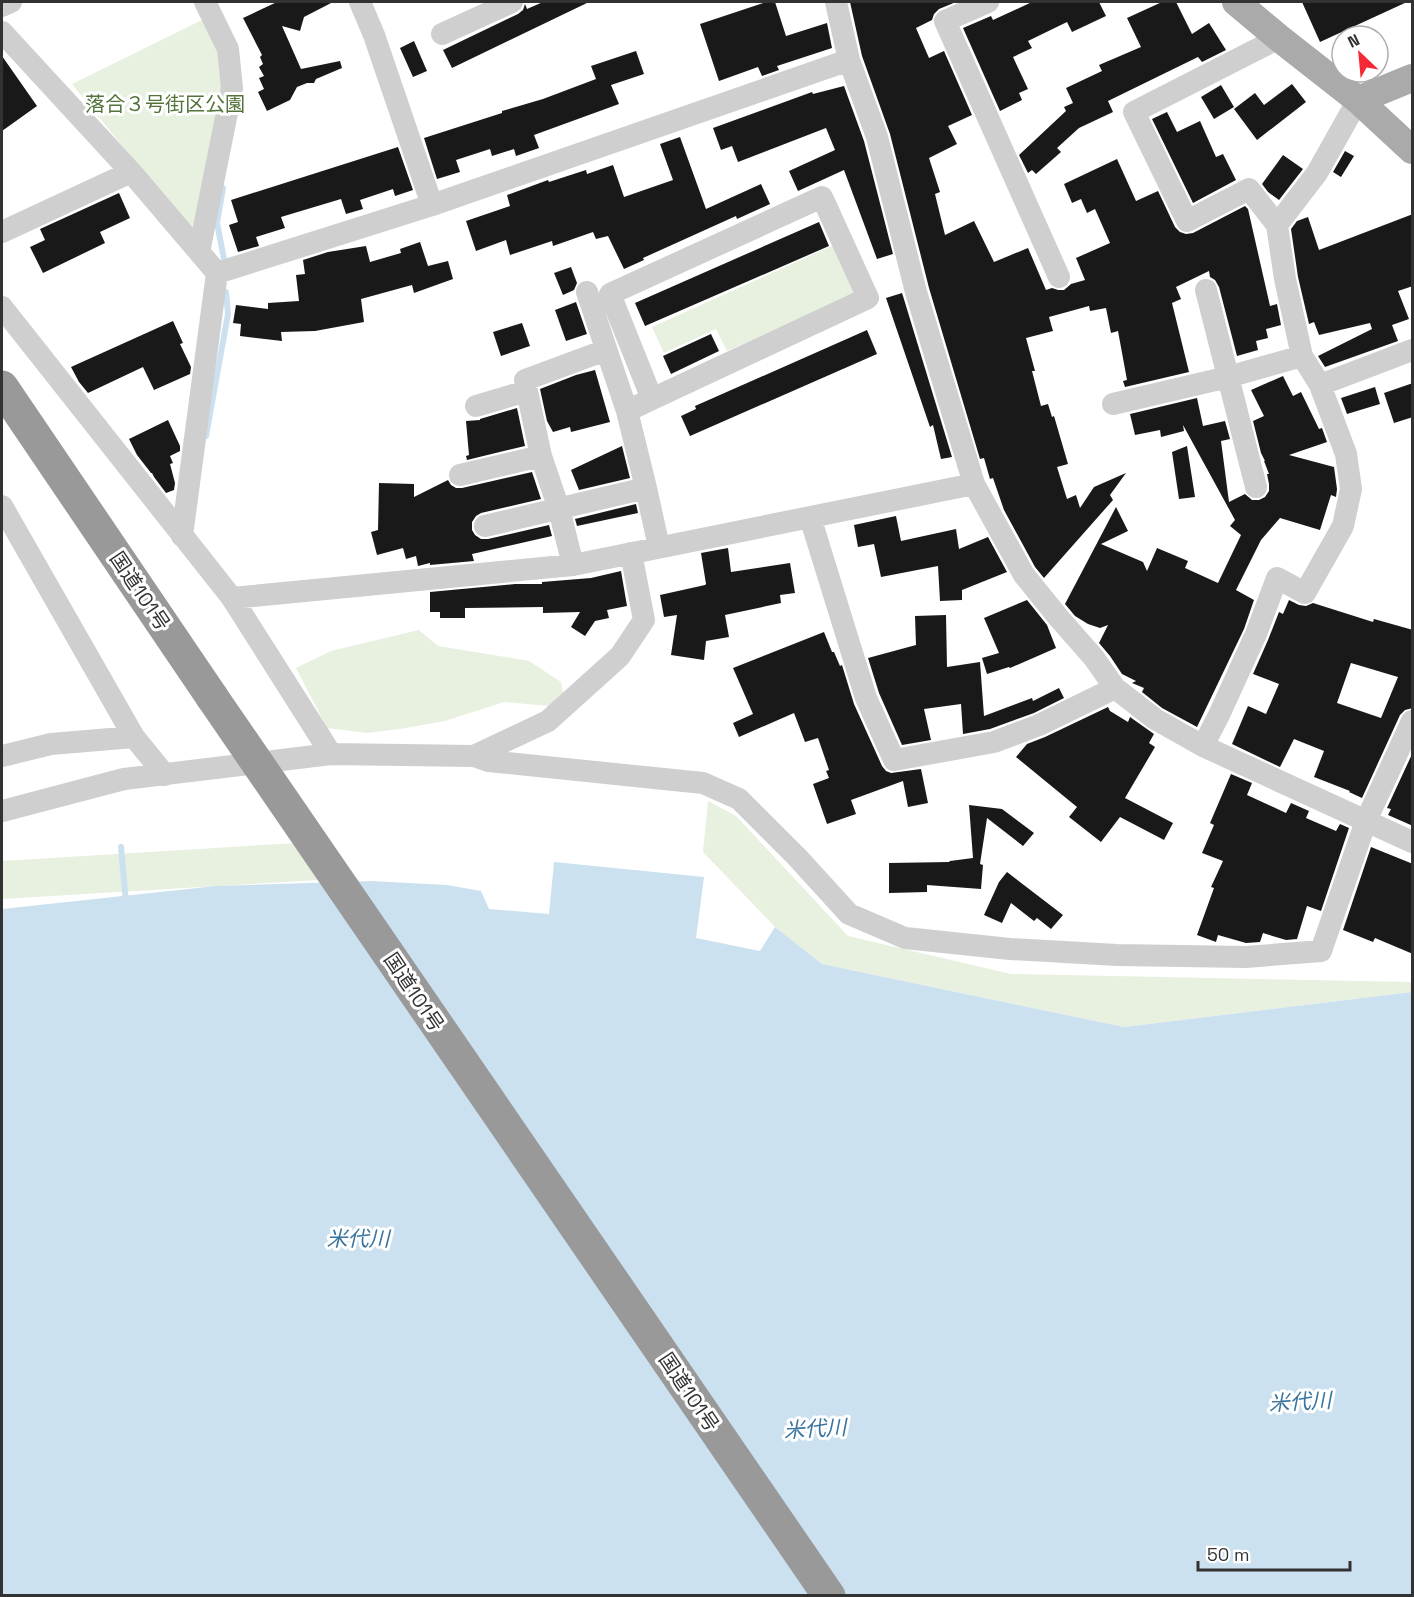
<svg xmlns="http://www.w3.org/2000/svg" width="1414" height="1597" viewBox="0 0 1414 1597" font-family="'Space Grotesk','Noto Sans JP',sans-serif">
  <rect width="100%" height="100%" fill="#fff"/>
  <path fill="#e8f0e0" d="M 204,19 L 223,58 L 226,101 L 200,224 L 188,227 L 72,84 Z
    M 836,244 L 858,293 L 727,351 L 716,329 L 664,353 L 652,327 Z
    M 419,630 L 438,646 L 529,661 L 561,682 L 564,698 L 548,706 L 504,702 L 445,721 L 406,728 L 367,733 L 327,728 L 296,668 L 331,651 Z
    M 708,801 L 736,816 L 848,936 L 1011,974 L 1412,982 L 1412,992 L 1124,1027 L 822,964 L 775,927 L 703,852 Z
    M 297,843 L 318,880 L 2,899 L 2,861 Z"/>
  <path fill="#cbe1f0" d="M 554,862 L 704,877 L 696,938 L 760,951 L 775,927 L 822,964 L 1124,1027 L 1412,992 L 1412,1595 L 2,1595 L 2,909 L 216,886 L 371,881 L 447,885 L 481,891 L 489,909 L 549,914 Z"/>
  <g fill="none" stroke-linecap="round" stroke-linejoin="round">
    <path stroke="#cbe1f0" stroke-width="6" d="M 223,188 L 217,223 L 224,259
      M 206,436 L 228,314 L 226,292
      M 121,847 L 126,903"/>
  </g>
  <path fill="#191919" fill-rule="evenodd" d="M 277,2 L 333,2 L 304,17 L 300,31 L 282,26 L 301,69 L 340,61 L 342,68 L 316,79 L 314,83 L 307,83 L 297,87 L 290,100 L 267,111 L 258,92 L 264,89 L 259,78 L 264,76 L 259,67 L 263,64 L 260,57 L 262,55 L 243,18 Z
    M 543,2 L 589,2 L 452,68 L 443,50 L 518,14 L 523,10 L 525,4 L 527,9 Z
    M 766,2 L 775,2 L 786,36 L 827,23 L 832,48 L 777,66 L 779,70 L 762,76 L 758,67 L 719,81 L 700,24 Z
    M 850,2 L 956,2 L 939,9 L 934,14 L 932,20 L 916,28 L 929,58 L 944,51 L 972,115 L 948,126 L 957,144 L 929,158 L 940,192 L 935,194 L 945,235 L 974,221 L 994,262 L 1028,248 L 1046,290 L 1052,288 L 1058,290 L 1064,290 L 1071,284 L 1085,280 L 1076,258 L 1110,243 L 1095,209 L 1087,213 L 1081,199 L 1072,203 L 1064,184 L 1117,159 L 1136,201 L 1158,191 L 1175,227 L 1180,232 L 1186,234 L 1193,233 L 1245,206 L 1248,209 L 1270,306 L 1277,304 L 1281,325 L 1266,329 L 1268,338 L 1256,341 L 1258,350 L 1237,356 L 1219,287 L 1215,280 L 1210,277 L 1209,271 L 1176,287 L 1181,299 L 1172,303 L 1189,372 L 1125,387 L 1123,381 L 1127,380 L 1118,331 L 1111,333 L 1106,308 L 1090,311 L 1089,306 L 1049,317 L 1053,331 L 1026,338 L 1035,371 L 1032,371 L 1041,406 L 1048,404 L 1052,417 L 1054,416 L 1068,464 L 1057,467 L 1067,499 L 1076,495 L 1080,508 L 1094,487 L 1126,473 L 1110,495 L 1113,500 L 1044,578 L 1035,567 L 1004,510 L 993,478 L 990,479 L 984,458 L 980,459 L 929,288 L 890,134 L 862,56 Z
    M 1032,2 L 1099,2 L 1106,16 L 1072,32 L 1067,22 L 1028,41 L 1032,48 L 1013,57 L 1028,89 L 1019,93 L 1022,100 L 1000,111 L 963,28 L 991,16 L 993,20 Z
    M 1162,2 L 1176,2 L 1192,34 L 1209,23 L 1226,50 L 1202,62 L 1198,57 L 1108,101 L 1113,112 L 1079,128 L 1057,148 L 1061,152 L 1036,174 L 1032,170 L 1028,173 L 1019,155 L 1066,111 L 1064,107 L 1073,103 L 1066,88 L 1102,71 L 1099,65 L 1141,47 L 1127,18 Z
    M 1302,2 L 1407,2 L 1320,42 Z
    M 414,41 L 427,71 L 413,77 L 400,48 Z
    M 636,51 L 644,74 L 611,85 L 619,104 L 534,135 L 539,148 L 516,156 L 514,149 L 492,156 L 490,149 L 456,160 L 460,172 L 437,179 L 424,138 L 502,113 L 502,111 L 543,99 L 596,79 L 591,66 Z
    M 2,56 L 37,106 L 2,131 Z
    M 1292,84 L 1306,102 L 1257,140 L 1234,109 L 1255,93 L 1264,105 Z
    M 1221,85 L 1234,107 L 1214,119 L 1201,97 Z
    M 844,86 L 864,141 L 893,254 L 877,259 L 844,170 L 798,191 L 789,171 L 835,150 L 826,128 L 738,162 L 732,146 L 721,150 L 713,128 L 812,92 L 813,94 Z
    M 1167,112 L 1177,132 L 1200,121 L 1216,157 L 1223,154 L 1236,180 L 1193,203 L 1152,119 Z
    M 680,137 L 706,209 L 761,184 L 770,204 L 737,219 L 736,216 L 643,258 L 644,260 L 624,269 L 608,236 L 596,239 L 593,232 L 553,246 L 552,241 L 510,255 L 506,240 L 476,251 L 466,221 L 510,206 L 507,195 L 548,180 L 549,182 L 586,170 L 587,174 L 613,165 L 624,197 L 673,180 L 660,144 Z
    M 398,147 L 413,190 L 395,196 L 393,189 L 360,200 L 363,209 L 346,214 L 341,199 L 281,217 L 285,228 L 256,237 L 259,246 L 238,252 L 229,225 L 238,222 L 231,200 Z
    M 1345,151 L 1354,156 L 1341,177 L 1333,172 Z
    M 1283,155 L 1303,169 L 1279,200 L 1268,192 L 1262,184 Z
    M 119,193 L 130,218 L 100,232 L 105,243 L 43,273 L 30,247 L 45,240 L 40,229 Z
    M 1413,214 L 1413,286 L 1398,291 L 1409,319 L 1392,325 L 1398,341 L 1325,367 L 1318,356 L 1372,329 L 1370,323 L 1319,335 L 1314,322 L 1309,324 L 1298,277 L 1291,229 L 1297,221 L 1308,217 L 1319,250 Z
    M 819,222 L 829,246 L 645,326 L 635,303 Z
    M 420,242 L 428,266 L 448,261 L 453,279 L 414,293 L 412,285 L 361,299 L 364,322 L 315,331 L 281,332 L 282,341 L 240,336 L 241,324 L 233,323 L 236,305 L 268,309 L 268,303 L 299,301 L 296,275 L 305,274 L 303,260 L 328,252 L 366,246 L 370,262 L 401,253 L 400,249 Z
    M 571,267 L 577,283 L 574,290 L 563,295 L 554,273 Z
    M 902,293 L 903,296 L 952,457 L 941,459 L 933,425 L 930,427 L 886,298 Z
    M 576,302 L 587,334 L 566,341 L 555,310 Z
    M 173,321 L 183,343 L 180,344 L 191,367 L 190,374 L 154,390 L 143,367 L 88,393 L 79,382 L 71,367 Z
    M 522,323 L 530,346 L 501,356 L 493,332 Z
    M 867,330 L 877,354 L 690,436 L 681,416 L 696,409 L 695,406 Z
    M 711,334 L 719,351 L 671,374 L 663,356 Z
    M 595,370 L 610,422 L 571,432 L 570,427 L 553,432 L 547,421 L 540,389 L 576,375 Z
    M 1283,376 L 1293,396 L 1301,392 L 1319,429 L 1322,428 L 1327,442 L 1289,455 L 1334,467 L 1337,489 L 1336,497 L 1331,495 L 1320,530 L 1280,518 L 1261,540 L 1236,590 L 1254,600 L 1244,629 L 1197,727 L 1162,708 L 1142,692 L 1144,688 L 1132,683 L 1136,681 L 1122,674 L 1110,656 L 1099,643 L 1108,625 L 1100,628 L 1088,624 L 1075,616 L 1065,604 L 1116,507 L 1128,531 L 1101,544 L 1143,562 L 1147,571 L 1157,548 L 1188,561 L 1185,568 L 1218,583 L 1241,535 L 1230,526 L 1235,520 L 1183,425 L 1184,431 L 1161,437 L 1160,430 L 1135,435 L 1130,414 L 1197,398 L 1203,426 L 1225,421 L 1230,439 L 1221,441 L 1229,502 L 1245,494 L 1252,500 L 1259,500 L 1265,497 L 1269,491 L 1269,484 L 1267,474 L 1269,474 L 1264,461 L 1265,461 L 1261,453 L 1253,421 L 1264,416 L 1251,390 Z
    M 1413,383 L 1413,417 L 1394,423 L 1384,393 Z
    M 1375,387 L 1380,404 L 1347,414 L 1341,398 Z
    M 517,408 L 525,446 L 467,460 L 466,456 L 469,455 L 466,421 L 480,420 L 480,419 Z
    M 168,420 L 180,446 L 180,451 L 170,456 L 173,463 L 170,464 L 175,483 L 174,490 L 166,493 L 154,477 L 152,473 L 151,473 L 137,455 L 129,439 Z
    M 622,446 L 630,478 L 579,490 L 571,470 Z
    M 1187,446 L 1195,497 L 1179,499 L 1172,452 Z
    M 532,472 L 541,499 L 481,513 L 476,516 L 472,522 L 472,530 L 475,535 L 481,539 L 488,539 L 549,525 L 552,536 L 472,554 L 474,561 L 430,565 L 430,563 L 418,566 L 416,556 L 406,559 L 403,548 L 377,555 L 371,532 L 378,530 L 379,483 L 414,484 L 414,497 L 448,480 L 451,485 L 456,488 L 462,488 Z
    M 636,504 L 638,513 L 577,526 L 575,519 Z
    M 896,516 L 901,541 L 956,529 L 959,549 L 988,537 L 1007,572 L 962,590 L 962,600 L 940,601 L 938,566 L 881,577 L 874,544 L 858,547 L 854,525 Z
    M 728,548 L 731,572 L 790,563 L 795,593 L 780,595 L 781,603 L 725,615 L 729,637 L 706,641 L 704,660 L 671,655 L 677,615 L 664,617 L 660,595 L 705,585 L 706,584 L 701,553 Z
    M 621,571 L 627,606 L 607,610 L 609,618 L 595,621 L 585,636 L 571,627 L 580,612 L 543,613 L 543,607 L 465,608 L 465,618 L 440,618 L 440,612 L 430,612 L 430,592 L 515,584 L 542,584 L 542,582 L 591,578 Z
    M 1027,600 L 1047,625 L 1056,648 L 1010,668 L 1009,667 L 987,674 L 982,658 L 999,653 L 984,618 Z
    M 1289,600 L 1299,605 L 1306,606 L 1313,603 L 1373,622 L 1374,619 L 1413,630 L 1413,708 L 1405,710 L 1400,715 L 1362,798 L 1349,792 L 1350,791 L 1314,777 L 1324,751 L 1294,739 L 1280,767 L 1232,744 L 1248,706 L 1266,714 L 1279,684 L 1253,674 L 1268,640 L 1279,612 L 1283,614 ZM 1351,663 L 1398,677 L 1381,718 L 1337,703 Z
    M 946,615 L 947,667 L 980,662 L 984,716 L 1032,698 L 1033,701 L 1059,688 L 1064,698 L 1034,713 L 990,729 L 963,734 L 961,704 L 924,709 L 931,740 L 902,745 L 879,693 L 868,658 L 916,645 L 915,616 Z
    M 824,632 L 832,652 L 834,652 L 840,666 L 842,665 L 854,704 L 882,766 L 886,771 L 891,773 L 921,769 L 928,803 L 908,807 L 903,781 L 851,800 L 856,814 L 827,824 L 813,784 L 829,778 L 826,771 L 829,770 L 818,738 L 805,742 L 794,713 L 739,737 L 733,723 L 753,714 L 733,668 Z
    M 1108,707 L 1110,711 L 1128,722 L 1130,717 L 1154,734 L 1149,743 L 1155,747 L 1125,798 L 1173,823 L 1164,840 L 1120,817 L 1101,842 L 1069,817 L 1077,807 L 1016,757 L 1027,744 L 1045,737 Z
    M 1413,752 L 1413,826 L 1388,815 L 1391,809 L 1387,808 Z
    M 1231,774 L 1252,783 L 1247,795 L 1286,813 L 1291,803 L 1309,811 L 1306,818 L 1336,831 L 1340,824 L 1349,828 L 1321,911 L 1307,906 L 1297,939 L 1286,940 L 1263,933 L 1260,942 L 1246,943 L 1218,935 L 1216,942 L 1197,935 L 1214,888 L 1211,887 L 1223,861 L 1202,853 L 1214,825 L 1210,823 Z
    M 969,805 L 1002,809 L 1034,833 L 1023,846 L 987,818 L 980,864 L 983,865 L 981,889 L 927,885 L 927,892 L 889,893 L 889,863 L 949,862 L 950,861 L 973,858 Z
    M 1371,847 L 1413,864 L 1413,954 L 1375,938 L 1373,942 L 1343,930 Z
    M 1007,872 L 1063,915 L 1051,929 L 1037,918 L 1034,921 L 1011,903 L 1002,923 L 984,915 L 999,882 Z"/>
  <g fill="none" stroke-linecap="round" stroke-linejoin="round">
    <path stroke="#cfcfcf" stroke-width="22" d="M 360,2 L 374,35 L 432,205
      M 836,2 L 849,60 L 877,137 L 916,292 L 974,484 L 1024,575 L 1058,617 L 1094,658 L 1115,688 L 1155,719 L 1203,746 L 1412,842
      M 988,2 L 945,21 L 1059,277
      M 2,6 L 11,2
      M 2,32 L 131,172 L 217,273 L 432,205 L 849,60
      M 442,34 L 512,2
      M 1277,225 L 1249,189 L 1187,221 L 1134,112 L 1279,38
      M 2,232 L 131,172
      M 199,252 L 232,88 L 228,49 L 205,2
      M 1206,290 L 1256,487
      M 587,292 L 627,411 L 646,488 L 659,547
      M 2,307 L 232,598 L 331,754
      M 1320,385 L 1412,350
      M 527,391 L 525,380 L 606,350
      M 1113,404 L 1228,377 L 1302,356
      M 476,406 L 527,391 L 541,456 L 559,509 L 573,565
      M 627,411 L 652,399 L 868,298 L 822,197 L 610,294 L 652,399
      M 460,475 L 541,456
      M 2,506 L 134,737 L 165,775
      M 810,517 L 866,698 L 894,760 L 994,742 L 1039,725 L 1115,688
      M 485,526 L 646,488
      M 182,536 L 217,273
      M 232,598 L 573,565 L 974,484
      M 1203,746 L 1219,715 L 1256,634 L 1277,578 L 1305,593 L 1343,526 L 1351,489 L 1346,454 L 1320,385 L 1302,356 L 1285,279 L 1277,225 L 1317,173 L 1358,100
      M 2,756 L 51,744 L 134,737
      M 474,756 L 548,721 L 620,656 L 644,620 L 631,553
      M 2,811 L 124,779 L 331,754 L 474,756 L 488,761 L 703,783 L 739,799 L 797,857 L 849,914 L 905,938 L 1010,949 L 1117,955 L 1246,957 L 1321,951 L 1366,821 L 1412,721"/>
    <path stroke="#aaa" stroke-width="28" d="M 1236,2 L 1279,38 L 1358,100 L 1412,150
      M 1358,100 L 1412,78"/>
    <path stroke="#999" stroke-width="33" d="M 2,387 L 212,697"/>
    <path stroke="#999" stroke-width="33" d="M 212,697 L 829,1596"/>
  </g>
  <g text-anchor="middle" stroke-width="6" stroke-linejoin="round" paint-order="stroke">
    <g font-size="20" fill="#54733b" stroke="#fff">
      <text x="165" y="111">落合３号街区公園</text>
    </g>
    <g font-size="20" fill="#323232" stroke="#fff">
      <text transform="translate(140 591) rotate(56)" y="7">国道101号</text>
      <text transform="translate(414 992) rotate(56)" y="7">国道101号</text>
      <text transform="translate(689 1392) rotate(56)" y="7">国道101号</text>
    </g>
    <g font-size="21" font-style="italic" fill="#38749d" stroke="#fff">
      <text x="358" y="1246">米代川</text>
      <text transform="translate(1300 1402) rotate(-3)" y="7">米代川</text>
      <text transform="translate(815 1429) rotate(-3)" y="7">米代川</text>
    </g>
  </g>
  <rect width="1414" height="1597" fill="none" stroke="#323232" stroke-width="6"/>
  <g transform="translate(1360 54) rotate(334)"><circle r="28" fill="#ffffff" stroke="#adadad" stroke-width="1.5"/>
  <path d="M0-4.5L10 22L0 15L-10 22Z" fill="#f32a35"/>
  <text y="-9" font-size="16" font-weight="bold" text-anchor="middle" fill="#323232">N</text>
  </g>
  <path d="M1198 1561v9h152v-9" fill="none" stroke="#323232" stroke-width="3"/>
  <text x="1207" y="1561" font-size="18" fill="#323232" stroke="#ffffff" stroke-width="4.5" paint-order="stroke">50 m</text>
</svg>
